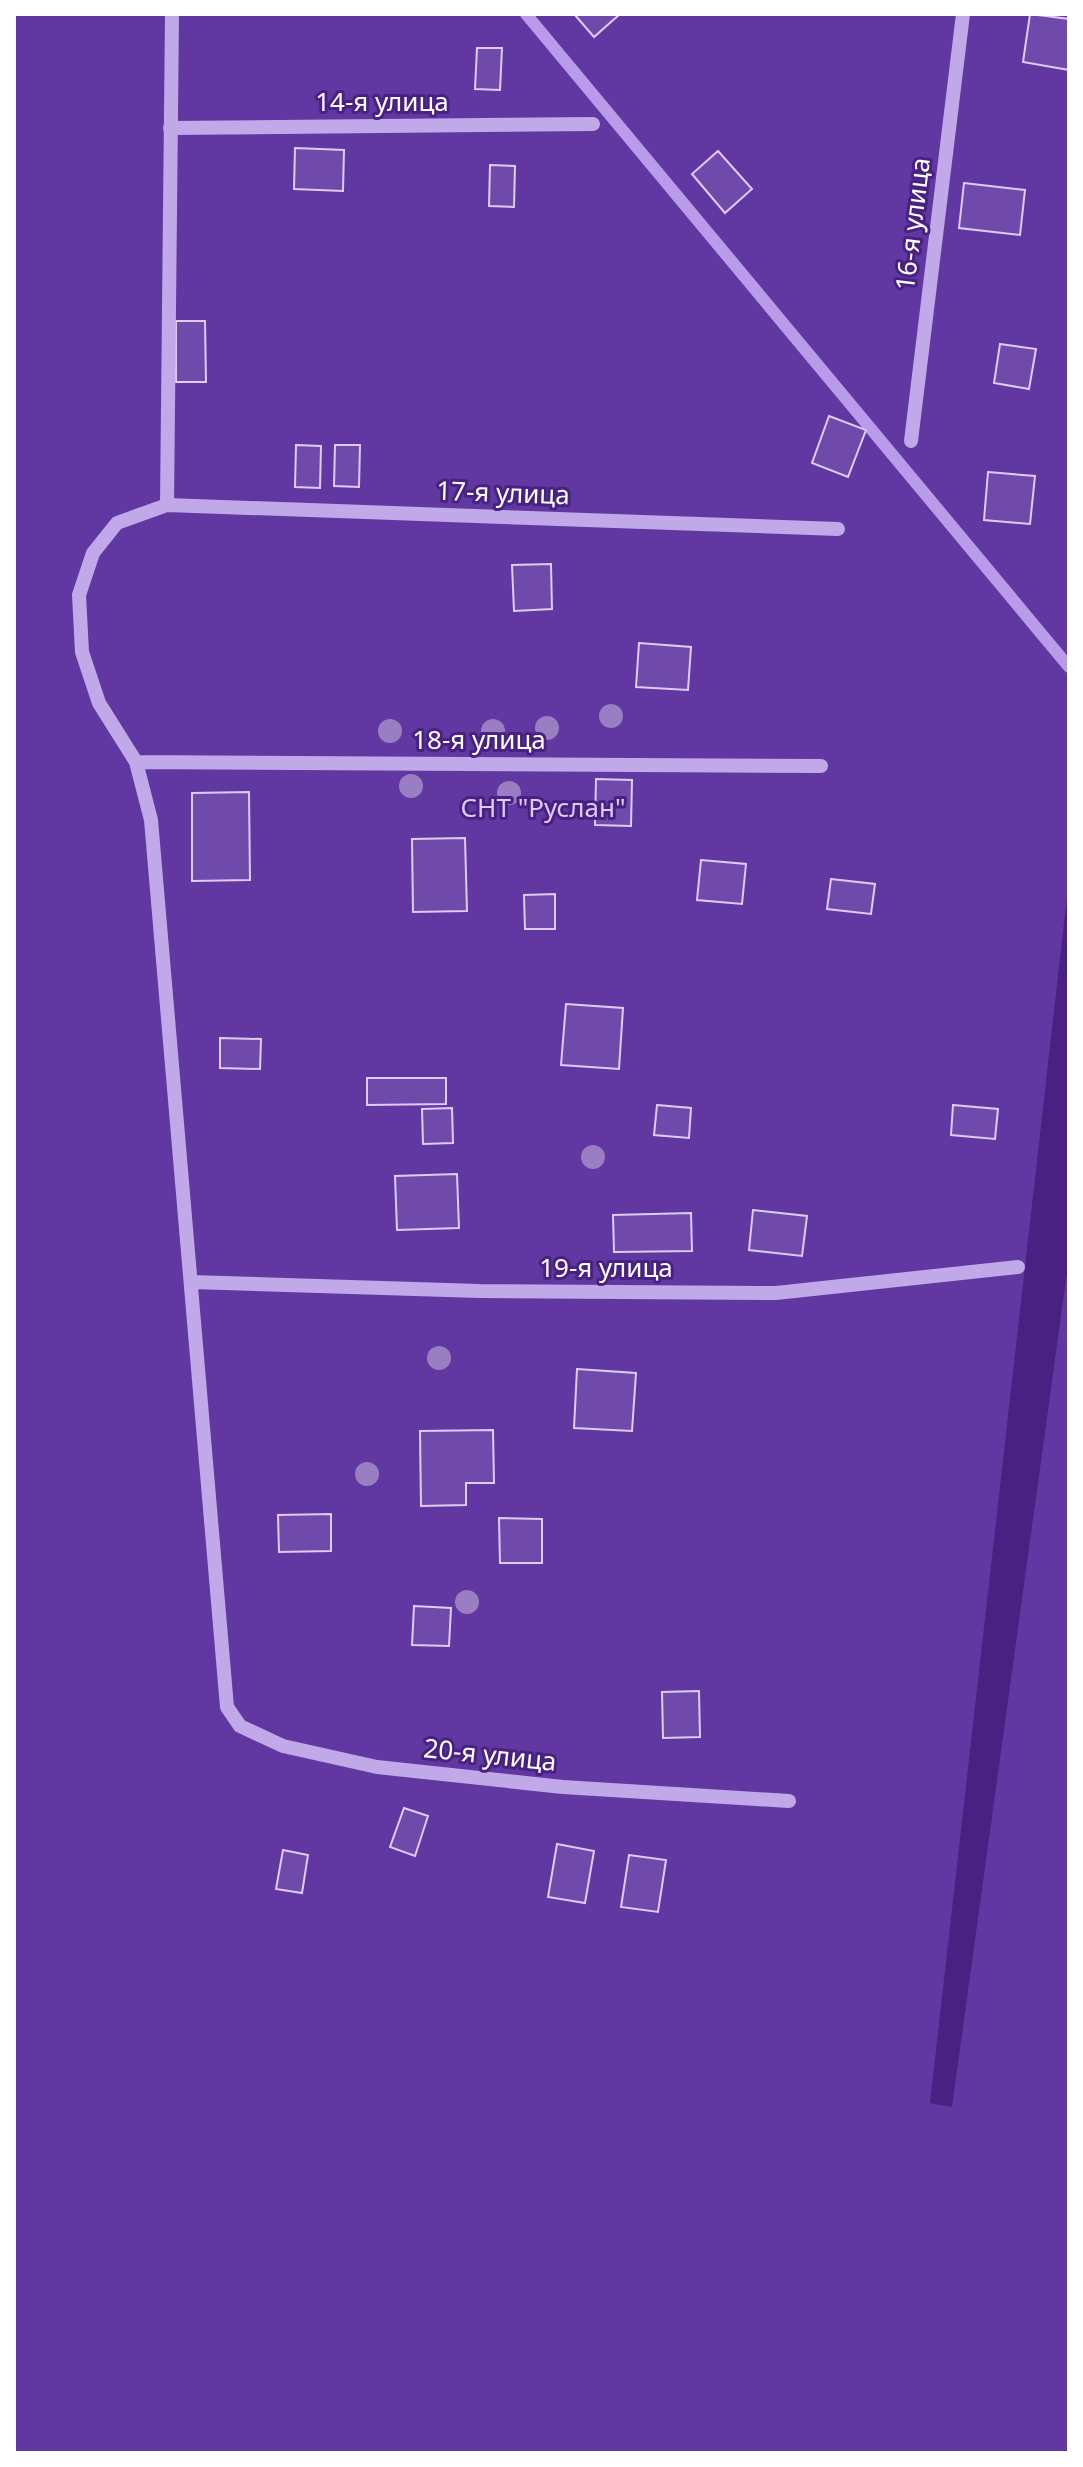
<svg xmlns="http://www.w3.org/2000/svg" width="1083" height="2467" viewBox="0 0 1083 2467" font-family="'Noto Sans',sans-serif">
  <rect width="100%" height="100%" fill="#482182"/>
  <path fill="#6138a1" d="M 14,14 L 1069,14 L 1069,879 L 930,2103 L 952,2107 L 1069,1258 L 1069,2453 L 14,2453 Z"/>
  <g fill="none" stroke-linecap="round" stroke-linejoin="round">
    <path stroke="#b99ce9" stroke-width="12" d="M 526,14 L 1069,667"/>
  </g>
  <path fill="#704aab" stroke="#dcccf6" stroke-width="2" d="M 574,14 L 620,14 L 594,37 Z
    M 1030,14 L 1069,19 L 1069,70 L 1023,62 Z
    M 477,48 L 502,48 L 500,90 L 475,89 Z
    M 295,148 L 344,150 L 343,191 L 294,189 Z
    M 718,151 L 752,189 L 725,213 L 692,174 Z
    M 490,165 L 515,166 L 514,207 L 489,206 Z
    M 964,183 L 1025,190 L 1020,235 L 959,228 Z
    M 176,321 L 205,321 L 206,382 L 176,382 Z
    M 1000,344 L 1036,349 L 1029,389 L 994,383 Z
    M 829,416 L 866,430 L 848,477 L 812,463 Z
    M 296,445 L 321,446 L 320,488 L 295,487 Z
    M 335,445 L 360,445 L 359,487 L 334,486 Z
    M 988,472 L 1035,476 L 1030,524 L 984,520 Z
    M 551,564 L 552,609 L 514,611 L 512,565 Z
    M 639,643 L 691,647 L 688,690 L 636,687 Z
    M 596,779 L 632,780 L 631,826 L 595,825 Z
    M 249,792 L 250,880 L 192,881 L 192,793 Z
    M 465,838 L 467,911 L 413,912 L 412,839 Z
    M 701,860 L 746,864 L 742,904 L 697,900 Z
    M 831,879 L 875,884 L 871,914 L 827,909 Z
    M 555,894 L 555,929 L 525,929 L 524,895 Z
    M 566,1004 L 623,1008 L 619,1069 L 561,1065 Z
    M 220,1038 L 261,1039 L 260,1069 L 220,1068 Z
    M 367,1078 L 446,1078 L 446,1104 L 367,1105 Z
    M 657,1105 L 691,1108 L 689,1138 L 654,1135 Z
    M 953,1105 L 998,1109 L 995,1139 L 951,1135 Z
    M 452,1108 L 453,1143 L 423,1144 L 422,1109 Z
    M 457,1174 L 459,1228 L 397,1230 L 395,1176 Z
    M 753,1210 L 807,1216 L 802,1256 L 749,1250 Z
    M 691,1213 L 692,1251 L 614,1252 L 613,1215 Z
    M 577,1369 L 636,1373 L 632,1431 L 574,1428 Z
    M 493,1430 L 494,1483 L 466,1483 L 466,1505 L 421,1506 L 420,1431 Z
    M 331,1514 L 331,1551 L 279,1552 L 278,1515 Z
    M 499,1518 L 542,1519 L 542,1563 L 500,1563 Z
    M 414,1606 L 451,1608 L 449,1646 L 412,1645 Z
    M 699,1691 L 700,1737 L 663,1738 L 662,1692 Z
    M 404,1808 L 428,1816 L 415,1856 L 390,1847 Z
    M 557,1844 L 594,1851 L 585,1903 L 548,1897 Z
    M 283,1850 L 308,1855 L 302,1893 L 276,1889 Z
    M 629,1855 L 666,1860 L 658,1912 L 621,1907 Z"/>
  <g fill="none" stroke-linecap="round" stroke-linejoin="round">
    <path stroke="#c1a8e8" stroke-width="14" d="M 172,14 L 167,505 L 117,523 L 93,553 L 79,595 L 82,652 L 99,703 L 136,762 L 151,820 L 227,1707 L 240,1726 L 283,1746 L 377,1767 L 563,1787 L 789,1801
      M 170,128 L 593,124
      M 911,441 L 963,14
      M 167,505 L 838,529
      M 136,762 L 821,766
      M 191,1282 L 479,1291 L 776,1293 L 1018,1267"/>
  </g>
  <g fill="#997fc2">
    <circle cx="611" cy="716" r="12"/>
    <circle cx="547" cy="728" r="12"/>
    <circle cx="390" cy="731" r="12"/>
    <circle cx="493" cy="731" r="12"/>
    <circle cx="411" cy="786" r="12"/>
    <circle cx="509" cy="793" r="12"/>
    <circle cx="593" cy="1157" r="12"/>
    <circle cx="439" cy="1358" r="12"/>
    <circle cx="367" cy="1474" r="12"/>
    <circle cx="467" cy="1602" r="12"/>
  </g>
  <g text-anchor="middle" stroke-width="6" stroke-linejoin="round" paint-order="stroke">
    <g font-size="26" fill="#fff" stroke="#482182">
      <text x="382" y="111">14-я улица</text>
      <text transform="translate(913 224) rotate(-83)" y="9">16-я улица</text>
      <text transform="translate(503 493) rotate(2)" y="9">17-я улица</text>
      <text x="479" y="749">18-я улица</text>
      <text x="606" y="1277">19-я улица</text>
      <text transform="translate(490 1755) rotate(6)" y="9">20-я улица</text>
    </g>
    <g font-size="26" fill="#dcccf6" stroke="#482182">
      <text x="543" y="817">СНТ "Руслан"</text>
    </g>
  </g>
  <rect width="1083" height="2467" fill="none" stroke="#ffffff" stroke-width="32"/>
</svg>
